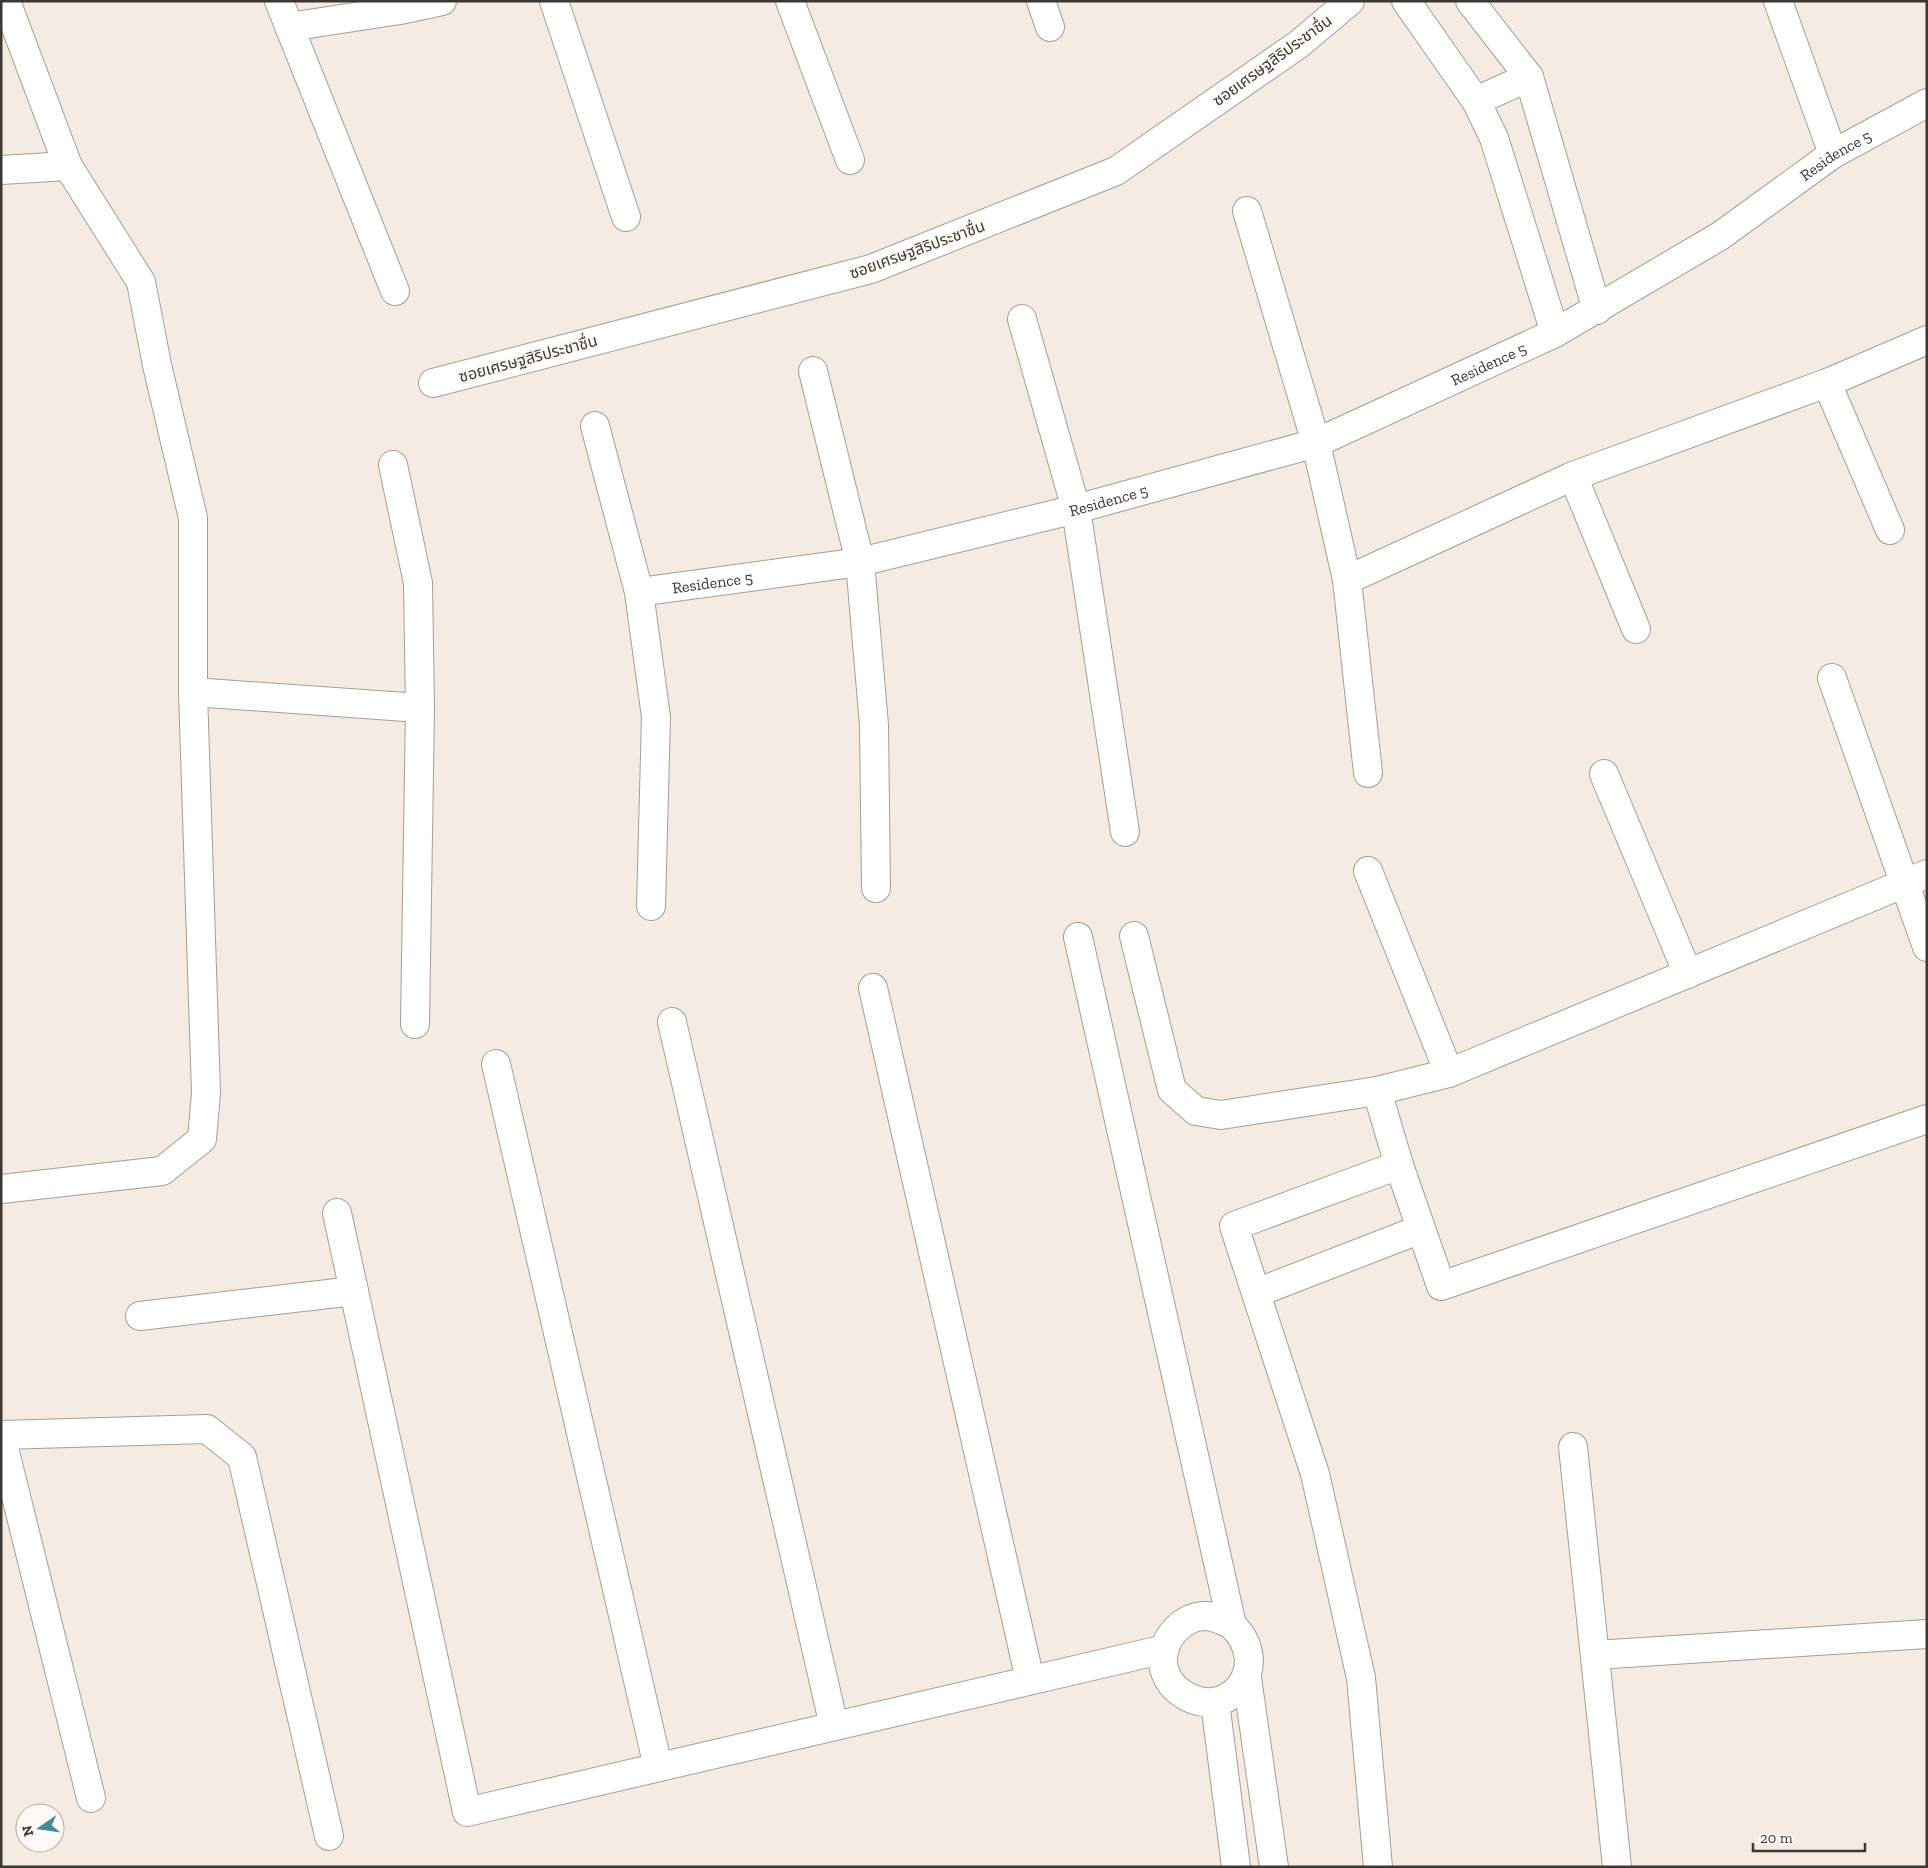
<svg xmlns="http://www.w3.org/2000/svg" width="1928" height="1868" viewBox="0 0 1928 1868" font-family="'Zilla Slab','Noto Sans Thai',serif">
  <rect width="100%" height="100%" fill="#f4ebe3"/>
  <g fill="none" stroke-linecap="round" stroke-linejoin="round">
    <defs>
      <g id="minor">
        <path d="M 279,1 L 395,291"/>
        <path d="M 554,1 L 626,217"/>
        <path d="M 790,1 L 850,160"/>
        <path d="M 1041,1 L 1050,27"/>
        <path d="M 1406,1 L 1476,101 L 1494,138 L 1555,333"/>
        <path d="M 1470,1 L 1529,77 L 1597,310"/>
        <path d="M 1778,1 L 1833,154"/>
        <path d="M 289,27 L 400,10 L 442,1"/>
        <path d="M 1476,101 L 1529,77"/>
        <path d="M 1,170 L 68,166"/>
        <path d="M 1247,211 L 1316,443 L 1347,580 L 1368,773"/>
        <path d="M 1022,319 L 1076,509 L 1125,832"/>
        <path d="M 813,371 L 860,562 L 874,725 L 876,888"/>
        <path d="M 433,383 L 871,269 L 1116,171 L 1299,44 L 1350,1"/>
        <path d="M 1827,383 L 1890,530"/>
        <path d="M 595,426 L 639,592 L 656,717 L 651,906"/>
        <path d="M 393,465 L 418,583 L 420,708 L 415,1024"/>
        <path d="M 1573,476 L 1636,629"/>
        <path d="M 1347,580 L 1573,476 L 1827,383 L 1927,340"/>
        <path id="s1" d="M 639,592 L 860,562 L 1076,509 L 1316,443 L 1555,333 L 1720,236 L 1833,154 L 1927,103"/>
        <path d="M 1832,678 L 1927,947"/>
        <path d="M 193,692 L 420,708"/>
        <path d="M 1604,774 L 1688,974"/>
        <path d="M 1368,871 L 1449,1073"/>
        <path d="M 1134,936 L 1172,1090 L 1196,1111 L 1221,1115 L 1377,1091 L 1449,1073 L 1927,874"/>
        <path d="M 1078,937 L 1232,1625 C 1276,1668 1225,1726 1180,1692 C 1171,1686 1164,1674 1163,1663 C 1161,1639 1183,1615 1207,1616 C 1217,1617 1224,1621 1232,1625"/>
        <path d="M 873,988 L 1030,1680"/>
        <path d="M 672,1022 L 834,1726"/>
        <path d="M 496,1064 L 658,1767"/>
        <path d="M 1377,1091 L 1399,1165 L 1441,1286 L 1927,1119"/>
        <path d="M 1,1189 L 162,1171 L 202,1139 L 206,1093 L 193,692 L 193,518 L 157,365 L 141,282 L 68,166 L 6,1"/>
        <path d="M 337,1213 L 467,1812 L 1165,1649"/>
        <path d="M 1256,1293 L 1421,1229"/>
        <path d="M 140,1316 L 354,1291"/>
        <path d="M 1,1435 L 207,1429 L 242,1457 L 329,1836"/>
        <path d="M 1,1436 L 91,1798"/>
        <path d="M 1573,1447 L 1617,1867"/>
        <path d="M 1595,1655 L 1927,1634"/>
        <path d="M 1247,1678 L 1274,1867"/>
        <path d="M 1215,1702 L 1236,1867"/>
        <path d="M 1378,1867 L 1361,1678 L 1315,1474 L 1234,1226 L 1399,1165"/>
      </g>
    </defs>
    <use href="#minor" stroke="#a69e96" stroke-width="30"/>
    <use href="#minor" stroke="#fff" stroke-width="28"/>
  </g>
  <g text-anchor="middle" stroke-width="5" stroke-linejoin="round" paint-order="stroke">
    <g font-size="16" fill="#3c3935" stroke="#fef9f4">
      <text transform="translate(1272 60) rotate(-36)" y="6">ซอยเศรษฐสิริประชาชื่น</text>
      <text dy="6" stroke="none"><textPath href="#s1" startOffset="1290">Residence 5</textPath></text>
      <text transform="translate(917 249) rotate(-20)" y="6">ซอยเศรษฐสิริประชาชื่น</text>
      <text transform="translate(528 358) rotate(-15)" y="6">ซอยเศรษฐสิริประชาชื่น</text>
      <text dy="6" stroke="none"><textPath href="#s1" startOffset="884">Residence 5</textPath></text>
      <text dy="6" stroke="none"><textPath href="#s1" startOffset="479">Residence 5</textPath></text>
      <text dy="6" stroke="none"><textPath href="#s1" startOffset="74">Residence 5</textPath></text>
    </g>
  </g>
  <rect width="1928" height="1868" fill="none" stroke="#3c3935" stroke-width="5"/>
  <g transform="translate(40 1828) rotate(257)"><circle r="24" fill="#fef9f4" stroke="#b0aca8"/>
  <path d="M0-4L9 19L0 12L-9 19Z" fill="#468b97"/>
  <text y="-8" font-size="14" font-weight="bold" text-anchor="middle" fill="#3c3935">N</text>
  </g>
  <path d="M1753 1843v8h112v-8" fill="none" stroke="#3c3935" stroke-width="2.5"/>
  <text x="1760" y="1843" font-size="15" fill="#3c3935" stroke="#fef9f4" stroke-width="4" paint-order="stroke">20 m</text>
</svg>
